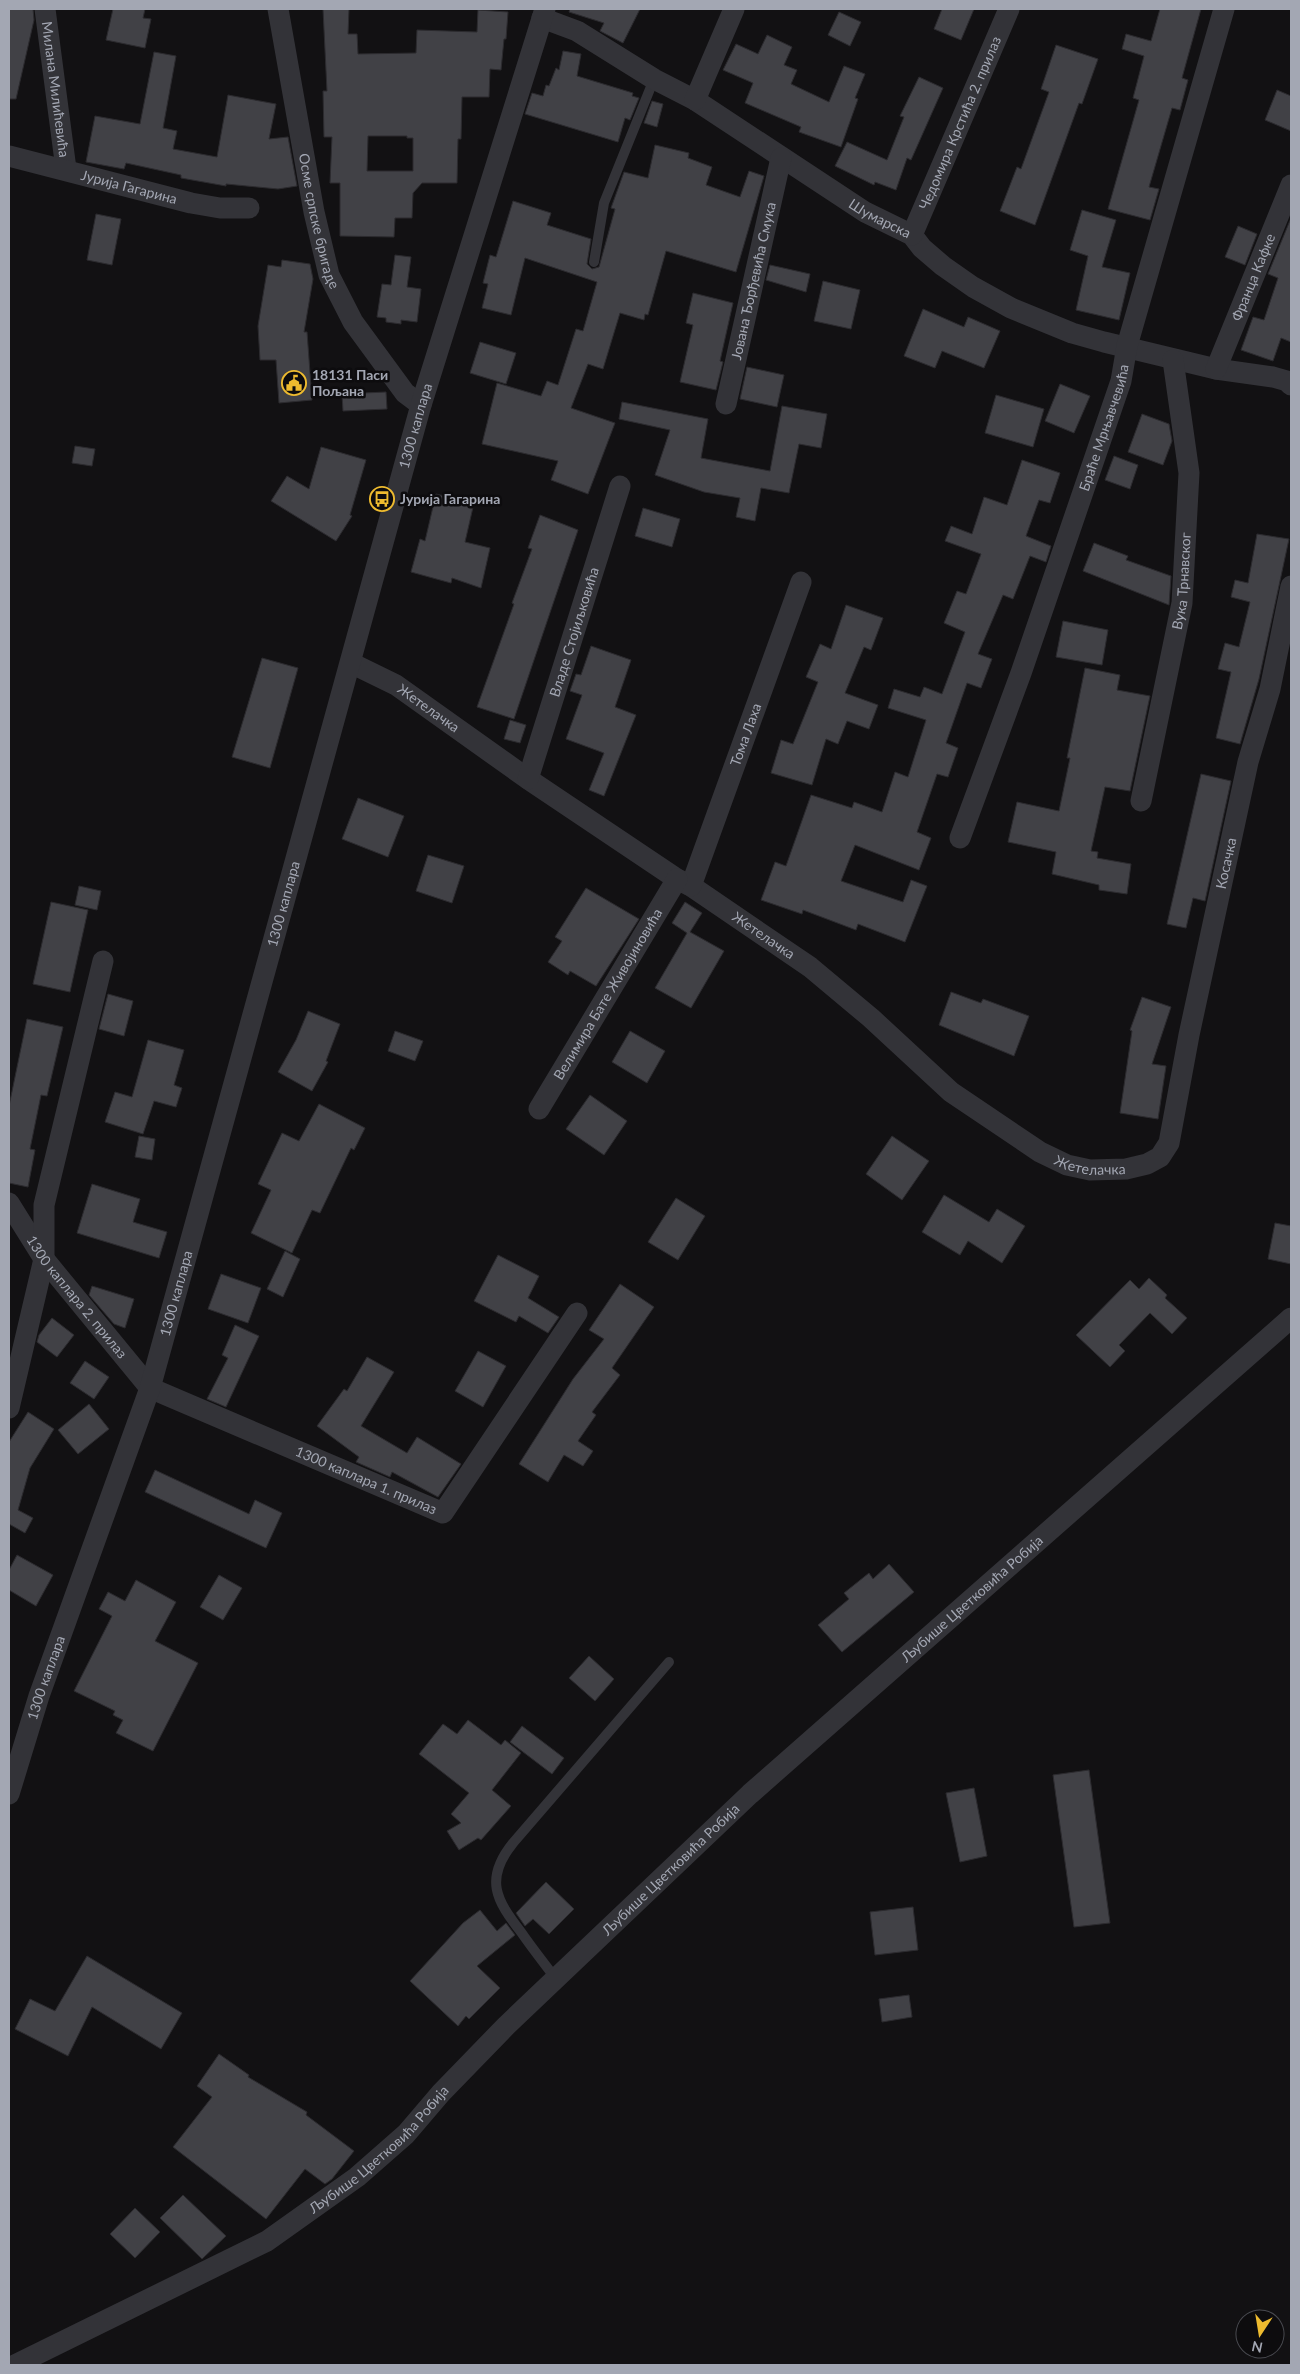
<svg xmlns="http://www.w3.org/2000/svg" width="1300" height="2374" viewBox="0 0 1300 2374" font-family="Lato,sans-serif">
  <rect width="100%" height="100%" fill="#121113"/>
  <path fill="#414146" stroke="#2c2b2f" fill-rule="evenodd" d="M 9,9 L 33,9 L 34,20 L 16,99 L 9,99 Z
    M 113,9 L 145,9 L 143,18 L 151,19 L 145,48 L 106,40 Z
    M 323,9 L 349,9 L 348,34 L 357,34 L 358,54 L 416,53 L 417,30 L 477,32 L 478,10 L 508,12 L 506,39 L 504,39 L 501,70 L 490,69 L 489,97 L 462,97 L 461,139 L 458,139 L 457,183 L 422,183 L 413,193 L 412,218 L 395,218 L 394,237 L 340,236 L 340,183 L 330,183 L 332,137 L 324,137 L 323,91 L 327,91 ZM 368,136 L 407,136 L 407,138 L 413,138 L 413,171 L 367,171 Z
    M 570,9 L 640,9 L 623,43 L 600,31 L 604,23 L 569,12 Z
    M 942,9 L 974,9 L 961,40 L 934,29 Z
    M 1160,9 L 1201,9 L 1182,78 L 1188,80 L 1180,110 L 1172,108 L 1149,187 L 1159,189 L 1150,220 L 1108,209 L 1139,100 L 1133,98 L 1144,56 L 1122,49 L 1126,34 L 1151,41 Z
    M 839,12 L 861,22 L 850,46 L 828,35 Z
    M 767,35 L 792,47 L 784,65 L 797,70 L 791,84 L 829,102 L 844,66 L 865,74 L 855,98 L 858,99 L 841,147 L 799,132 L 801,127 L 745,103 L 753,83 L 723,70 L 736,44 L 758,54 Z
    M 1056,45 L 1098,59 L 1082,104 L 1079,103 L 1035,225 L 1000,211 L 1017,167 L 1021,169 L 1049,92 L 1041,89 Z
    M 563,51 L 581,54 L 577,76 L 633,93 L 632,96 L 639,98 L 630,120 L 625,118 L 618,142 L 525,114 L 532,93 L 543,96 L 546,85 L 549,86 L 556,68 L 559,70 Z
    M 154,52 L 176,56 L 163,128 L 177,131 L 173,149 L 217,157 L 228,95 L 276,104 L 269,139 L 288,137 L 297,186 L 278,189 L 226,184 L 226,186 L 181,178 L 181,175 L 126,163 L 124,169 L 86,162 L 95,116 L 140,124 Z
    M 919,77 L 943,88 L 911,160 L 907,158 L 896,190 L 875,182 L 874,185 L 835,166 L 847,142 L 887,160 L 904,117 L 900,116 Z
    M 1277,90 L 1291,96 L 1291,131 L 1265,120 Z
    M 652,101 L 663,104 L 657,127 L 644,123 Z
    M 655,145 L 689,153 L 688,158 L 712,167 L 706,185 L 740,197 L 749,171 L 764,176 L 736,272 L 666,251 L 648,315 L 645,314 L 644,320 L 620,313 L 603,369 L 588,364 L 571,408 L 615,423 L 588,494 L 551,480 L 558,461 L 482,444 L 497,383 L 541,396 L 547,381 L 558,385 L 576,329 L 583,331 L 597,282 L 525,258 L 511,315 L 482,308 L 488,284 L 483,283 L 490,255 L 496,257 L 513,201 L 551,213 L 547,225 L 591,239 L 587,264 L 592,269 L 599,267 L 615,209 L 611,208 L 624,172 L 648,178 Z
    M 1082,210 L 1116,220 L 1102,267 L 1130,273 L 1119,320 L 1076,310 L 1088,256 L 1070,250 Z
    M 96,214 L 121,219 L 112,265 L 87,260 Z
    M 1291,218 L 1291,342 L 1281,338 L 1273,361 L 1241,350 L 1253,317 L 1264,320 L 1278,278 L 1268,274 Z
    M 1238,226 L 1257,234 L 1245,265 L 1225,257 Z
    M 395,255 L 411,257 L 407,287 L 421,289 L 417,322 L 401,320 L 401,324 L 386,322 L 386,318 L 377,317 L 382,284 L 391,285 Z
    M 282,260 L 310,264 L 313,279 L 304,332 L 307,332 L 312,400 L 279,403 L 276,360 L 260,360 L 258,326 L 268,265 L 281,267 Z
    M 770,265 L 810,274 L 806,292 L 766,280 Z
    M 823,281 L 860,290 L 851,329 L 814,321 Z
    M 693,293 L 733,303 L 720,361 L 723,362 L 716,390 L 680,382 L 693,325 L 686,323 Z
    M 923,309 L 964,327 L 968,317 L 1000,331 L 984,368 L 942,351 L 935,368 L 904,356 Z
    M 480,342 L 516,353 L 506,384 L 470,373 Z
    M 747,367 L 784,375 L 777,407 L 740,399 Z
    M 1060,384 L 1090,396 L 1074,433 L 1045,421 Z
    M 386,392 L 387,409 L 343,411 L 342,394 Z
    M 996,395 L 1044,409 L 1033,447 L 985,433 Z
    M 622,402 L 708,419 L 701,458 L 770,471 L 782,406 L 827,414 L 821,448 L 799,444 L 789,493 L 761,488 L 755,521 L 736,517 L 740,498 L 704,492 L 655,475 L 670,430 L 619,419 Z
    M 1142,414 L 1169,424 L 1172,441 L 1163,465 L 1128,452 Z
    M 75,446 L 95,449 L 92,466 L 72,463 Z
    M 321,447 L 366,460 L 350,515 L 352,516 L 336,541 L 271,501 L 287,476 L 309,489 Z
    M 1114,456 L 1138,465 L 1130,489 L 1105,480 Z
    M 1022,460 L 1060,473 L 1050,503 L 1039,500 L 1026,536 L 1051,546 L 1046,562 L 1030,556 L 1013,599 L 1003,595 L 978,654 L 992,659 L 981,688 L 967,683 L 946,743 L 958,748 L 948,777 L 937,774 L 917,832 L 931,838 L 919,870 L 855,845 L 841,881 L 903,902 L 911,880 L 927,886 L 905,942 L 858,924 L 856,930 L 803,910 L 802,914 L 761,900 L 775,862 L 786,866 L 811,795 L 852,808 L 854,802 L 882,812 L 895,772 L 908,777 L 926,720 L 888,708 L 894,689 L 920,697 L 924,687 L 942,694 L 965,632 L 944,623 L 957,591 L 966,594 L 981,554 L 945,541 L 951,526 L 972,534 L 984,497 L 1007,505 Z
    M 436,494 L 474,503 L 465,542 L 490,548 L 481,588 L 452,578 L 451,583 L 411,572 L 420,539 L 425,541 Z
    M 643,508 L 680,519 L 672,547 L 635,536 Z
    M 540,515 L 578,530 L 514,719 L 477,707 L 514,604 L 512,603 L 532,549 L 528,548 Z
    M 1257,534 L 1289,539 L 1259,679 L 1240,744 L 1216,738 L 1231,672 L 1218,669 L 1225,643 L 1239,647 L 1250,602 L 1231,597 L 1235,580 L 1248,583 Z
    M 1094,543 L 1128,556 L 1126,560 L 1171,576 L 1169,605 L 1083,571 Z
    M 846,605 L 883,618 L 871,650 L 864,647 L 845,693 L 878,705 L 869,729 L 847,721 L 838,744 L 826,739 L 812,785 L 771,773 L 781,740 L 793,744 L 818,682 L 806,677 L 820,644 L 831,649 Z
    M 1063,621 L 1108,630 L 1102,665 L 1056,657 Z
    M 591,646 L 631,660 L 615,707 L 636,715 L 604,796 L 589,790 L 604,753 L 566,739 L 582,695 L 570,691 L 576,674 L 581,675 Z
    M 262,658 L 298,668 L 270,768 L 232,757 Z
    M 1085,668 L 1120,675 L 1117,690 L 1150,696 L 1130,791 L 1105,787 L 1091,851 L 1098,852 L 1097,858 L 1131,864 L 1127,894 L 1099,890 L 1099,885 L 1052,874 L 1056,852 L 1008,842 L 1017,802 L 1059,811 L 1070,758 L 1067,758 Z
    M 510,720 L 526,725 L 520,743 L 504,739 Z
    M 1201,774 L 1231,781 L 1205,901 L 1193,898 L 1186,928 L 1167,924 Z
    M 358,798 L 404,816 L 388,857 L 342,839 Z
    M 428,855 L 464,866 L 452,903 L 416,891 Z
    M 79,886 L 101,891 L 97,910 L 75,905 Z
    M 586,888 L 639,919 L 596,986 L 570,971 L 568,975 L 548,962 L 562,941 L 555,937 Z
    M 51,902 L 88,910 L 70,992 L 33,984 Z
    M 685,902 L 702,913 L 690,932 L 724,951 L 691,1008 L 655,988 L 687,933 L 672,923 Z
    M 951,992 L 981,1003 L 983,999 L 1029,1016 L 1014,1056 L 939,1025 Z
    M 108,994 L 133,1001 L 124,1036 L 99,1029 Z
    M 1142,997 L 1171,1007 L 1152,1064 L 1166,1066 L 1158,1119 L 1120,1113 L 1132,1031 L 1130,1030 Z
    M 308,1011 L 340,1024 L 326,1061 L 328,1062 L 312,1091 L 278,1072 L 296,1040 Z
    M 27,1019 L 63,1027 L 47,1096 L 41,1095 L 30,1149 L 35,1150 L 28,1187 L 9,1183 L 9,1106 Z
    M 395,1031 L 423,1041 L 415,1061 L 388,1051 Z
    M 630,1031 L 665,1051 L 647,1083 L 612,1062 Z
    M 148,1040 L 184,1050 L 174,1085 L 182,1088 L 176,1107 L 154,1101 L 143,1134 L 105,1122 L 115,1092 L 132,1097 Z
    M 590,1095 L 627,1121 L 604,1155 L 566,1129 Z
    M 319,1104 L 365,1128 L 354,1150 L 351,1148 L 320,1213 L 312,1210 L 292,1253 L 251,1233 L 271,1190 L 258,1184 L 282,1133 L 299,1141 Z
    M 139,1136 L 155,1139 L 152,1160 L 135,1157 Z
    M 892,1136 L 929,1161 L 902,1200 L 866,1174 Z
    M 92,1184 L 140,1199 L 133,1222 L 167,1232 L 159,1258 L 77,1233 Z
    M 944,1195 L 989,1222 L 997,1209 L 1025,1226 L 1002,1263 L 968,1241 L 960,1255 L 922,1232 Z
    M 676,1198 L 705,1216 L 678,1260 L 648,1242 Z
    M 1275,1223 L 1291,1226 L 1291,1264 L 1268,1259 Z
    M 285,1251 L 300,1259 L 283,1297 L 267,1289 Z
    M 498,1255 L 539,1276 L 528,1298 L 559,1317 L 548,1333 L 519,1316 L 516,1322 L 474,1301 Z
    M 221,1274 L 261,1288 L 248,1323 L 208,1309 Z
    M 1149,1278 L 1167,1295 L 1165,1298 L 1187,1318 L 1172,1334 L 1150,1313 L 1119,1345 L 1125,1351 L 1110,1367 L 1076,1335 L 1130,1280 L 1139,1289 Z
    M 620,1284 L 654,1307 L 612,1368 L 620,1375 L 592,1412 L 596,1415 L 578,1441 L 593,1451 L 583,1466 L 564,1455 L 548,1482 L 519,1464 L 573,1379 L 604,1339 L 589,1330 Z
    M 92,1286 L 134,1299 L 125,1328 L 114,1324 L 89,1295 Z
    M 52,1318 L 74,1335 L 57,1357 L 37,1342 L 39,1335 Z
    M 235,1325 L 259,1336 L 226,1407 L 207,1399 L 228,1358 L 222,1355 Z
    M 478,1351 L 506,1366 L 483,1407 L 455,1391 Z
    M 367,1357 L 394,1372 L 361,1426 L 407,1453 L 417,1437 L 461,1464 L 438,1497 L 392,1472 L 390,1477 L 356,1462 L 359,1457 L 317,1426 L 344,1389 L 347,1391 Z
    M 85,1361 L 109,1377 L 94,1399 L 70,1383 Z
    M 89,1404 L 109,1429 L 78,1454 L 58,1430 Z
    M 28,1412 L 54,1429 L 30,1468 L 18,1510 L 33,1518 L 25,1533 L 9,1524 L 9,1442 Z
    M 155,1470 L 249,1514 L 255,1500 L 282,1513 L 266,1548 L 145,1492 Z
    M 17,1555 L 53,1575 L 36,1606 L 9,1590 L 9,1570 Z
    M 889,1564 L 914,1592 L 842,1652 L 818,1625 L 849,1599 L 844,1593 L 869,1573 L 873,1579 Z
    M 219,1575 L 242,1588 L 223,1620 L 200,1607 Z
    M 136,1580 L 176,1602 L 155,1641 L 198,1663 L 153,1751 L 116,1733 L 123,1720 L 113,1715 L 115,1711 L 74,1691 L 112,1616 L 99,1609 L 108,1592 L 125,1601 Z
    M 589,1656 L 614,1679 L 595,1701 L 569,1678 Z
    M 468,1720 L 501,1745 L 505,1740 L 521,1753 L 492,1790 L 511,1806 L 481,1840 L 478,1838 L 459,1850 L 447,1831 L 461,1823 L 451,1814 L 469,1793 L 419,1754 L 443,1724 L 457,1734 Z
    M 522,1726 L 564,1758 L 552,1774 L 510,1742 Z
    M 1089,1770 L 1110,1923 L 1074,1927 L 1053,1775 Z
    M 974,1788 L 987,1856 L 960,1862 L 946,1793 Z
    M 546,1882 L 574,1909 L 549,1934 L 533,1919 L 525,1926 L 516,1913 Z
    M 913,1907 L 918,1950 L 875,1955 L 870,1912 Z
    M 480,1910 L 497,1931 L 506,1923 L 515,1935 L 477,1966 L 500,1988 L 469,2019 L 466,2016 L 458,2026 L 410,1981 L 463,1923 Z
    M 87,1956 L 182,2013 L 161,2049 L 92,2007 L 68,2056 L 15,2029 L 30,1999 L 55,2011 Z
    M 909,1995 L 912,2017 L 882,2022 L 879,1999 Z
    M 219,2054 L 249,2075 L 248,2077 L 307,2112 L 306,2115 L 354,2151 L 332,2179 L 325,2184 L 305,2169 L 266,2219 L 173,2147 L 212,2097 L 197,2086 Z
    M 183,2195 L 226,2236 L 202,2259 L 160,2218 Z
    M 135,2208 L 160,2232 L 135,2258 L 110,2234 Z"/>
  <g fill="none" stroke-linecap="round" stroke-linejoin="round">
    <path stroke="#333338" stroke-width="10" d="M 594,262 L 604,203 L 654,79
      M 556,1979 C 544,1963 532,1948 521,1932 C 496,1900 484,1879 513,1843 L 669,1662"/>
    <g stroke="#333338" stroke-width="21">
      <path id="s1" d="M 45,9 L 66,169"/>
      <path id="s2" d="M 278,9 L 314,212 L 329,275 L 353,322 L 405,393 L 421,405"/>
      <path id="s3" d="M 542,18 L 577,31 L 654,79 L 695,100 L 865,212 L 912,235 L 922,248 L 943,266 L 973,287 L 1011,308 L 1072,333 L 1104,342 L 1216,369 L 1273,377 L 1287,381 L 1291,385"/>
      <path d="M 695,100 L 734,9"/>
      <path id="s4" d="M 9,156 L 191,203 L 220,208 L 249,208"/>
      <path id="s5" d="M 912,235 L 1009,9"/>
      <path id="s6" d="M 1216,369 L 1291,185"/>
      <path id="s7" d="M 726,404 L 781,158"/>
      <path id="s8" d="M 351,663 L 396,685 L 528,779 L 677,879 L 691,886 L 810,967 L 871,1018 L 951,1092 L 1040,1152 L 1067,1165 L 1090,1170 L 1126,1169 L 1147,1164 L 1160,1157 L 1169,1143 L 1189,1035 L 1248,762 L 1270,689 L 1291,586"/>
      <path id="s9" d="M 528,779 L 620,486"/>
      <path id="s10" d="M 1141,801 L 1182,603 L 1189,473 L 1173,360"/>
      <path id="s11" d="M 960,838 L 1021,673 L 1121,381 L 1127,346 L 1224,9"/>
      <path id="s12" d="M 691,886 L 801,582"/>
      <path id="s13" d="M 539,1109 L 677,879"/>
      <path id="s14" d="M 9,1203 L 44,1259 L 150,1388 L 443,1513 L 577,1313"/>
      <path d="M 9,1408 L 44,1259 L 44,1205 L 103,961"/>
      <path id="s15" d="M 9,1794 L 39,1696 L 150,1388 L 421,405 L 545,9"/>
      <path id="s16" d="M 15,2365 L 267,2241 L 357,2177 L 406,2134 L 441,2093 L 506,2026 L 750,1794 L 1291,1318"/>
    </g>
  </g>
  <defs>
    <symbol id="civic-ring" viewBox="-11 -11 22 22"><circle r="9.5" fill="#0d0c0e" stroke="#eebb2f" stroke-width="1.5"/><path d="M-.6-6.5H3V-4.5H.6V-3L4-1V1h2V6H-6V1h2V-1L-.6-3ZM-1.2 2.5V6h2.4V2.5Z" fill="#eebb2f"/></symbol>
    <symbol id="bus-ring" viewBox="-11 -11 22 22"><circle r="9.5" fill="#0d0c0e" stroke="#eebb2f" stroke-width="1.5"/><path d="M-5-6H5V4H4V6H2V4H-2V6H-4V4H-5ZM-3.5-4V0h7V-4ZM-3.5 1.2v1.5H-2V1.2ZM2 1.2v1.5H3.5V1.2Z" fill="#eebb2f"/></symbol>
  </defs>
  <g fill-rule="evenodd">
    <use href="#civic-ring" x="280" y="369" width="28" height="28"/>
    <use href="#bus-ring" x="368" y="485" width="28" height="28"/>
  </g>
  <g text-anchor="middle" stroke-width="5" stroke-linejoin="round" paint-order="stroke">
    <g font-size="14" fill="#a3a7b3" stroke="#0d0c0e">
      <text dy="5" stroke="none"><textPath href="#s1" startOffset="81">Милана Милићевића</textPath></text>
      <text dy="5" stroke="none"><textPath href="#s5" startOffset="122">Чедомира Крстића 2. прилаз</textPath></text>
      <text dy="5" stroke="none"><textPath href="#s4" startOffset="124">Јурија Гагарина</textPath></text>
      <text dy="5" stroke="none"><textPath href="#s3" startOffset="394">Шумарска</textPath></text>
      <text dy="5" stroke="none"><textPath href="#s2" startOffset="216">Осме српске бригаде</textPath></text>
      <text dy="5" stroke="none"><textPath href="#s6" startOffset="99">Франца Кафке</textPath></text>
      <text dy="5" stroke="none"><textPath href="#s7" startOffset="126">Јована Ђорђевића Смука</textPath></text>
      <text dy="5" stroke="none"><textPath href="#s15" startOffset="1428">1300 каплара</textPath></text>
      <text dy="5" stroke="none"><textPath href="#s11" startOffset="435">Браће Мрњавчевића</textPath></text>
      <text dy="5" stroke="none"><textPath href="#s10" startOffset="224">Вука Трнавског</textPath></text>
      <text dy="5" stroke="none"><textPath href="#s9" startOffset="154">Владе Стојиљковића</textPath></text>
      <text dy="5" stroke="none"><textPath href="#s8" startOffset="90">Жетелачка</textPath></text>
      <text dy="5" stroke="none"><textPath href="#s12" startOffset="161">Тома Лаха</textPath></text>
      <text dy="5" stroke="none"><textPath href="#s8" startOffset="1275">Косачка</textPath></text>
      <text dy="5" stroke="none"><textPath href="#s15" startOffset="932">1300 каплара</textPath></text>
      <text dy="5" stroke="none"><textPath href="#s8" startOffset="495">Жетелачка</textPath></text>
      <text dy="5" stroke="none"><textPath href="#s13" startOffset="134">Велимира Бате Живојиновића</textPath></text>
      <text dy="5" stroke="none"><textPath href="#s8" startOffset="900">Жетелачка</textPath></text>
      <text dy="5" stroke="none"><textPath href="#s15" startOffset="528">1300 каплара</textPath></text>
      <text dy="5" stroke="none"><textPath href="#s14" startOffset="116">1300 каплара 2. прилаз</textPath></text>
      <text dy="5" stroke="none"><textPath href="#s14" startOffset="468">1300 каплара 1. прилаз</textPath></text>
      <text dy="5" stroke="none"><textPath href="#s16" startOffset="1236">Љубише Цветковића Робија</textPath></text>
      <text dy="5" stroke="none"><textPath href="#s15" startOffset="122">1300 каплара</textPath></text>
      <text dy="5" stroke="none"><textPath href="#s16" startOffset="831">Љубише Цветковића Робија</textPath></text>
      <text dy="5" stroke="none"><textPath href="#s16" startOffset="426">Љубише Цветковића Робија</textPath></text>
    </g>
    <g font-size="14" font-weight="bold" fill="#a3a7b3" stroke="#0d0c0e" text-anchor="start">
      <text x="312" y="380">18131 Паси<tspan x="312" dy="16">Пољана</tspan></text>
      <text x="400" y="504">Јурија Гагарина</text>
    </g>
  </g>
  <rect width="1300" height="2374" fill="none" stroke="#a3a7b3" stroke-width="20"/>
  <g transform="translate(1260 2334) rotate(192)"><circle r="24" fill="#0d0c0e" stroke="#494a50"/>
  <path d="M0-4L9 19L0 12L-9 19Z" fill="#eebb2f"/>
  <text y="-8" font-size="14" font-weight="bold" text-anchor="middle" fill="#a3a7b3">N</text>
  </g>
</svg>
